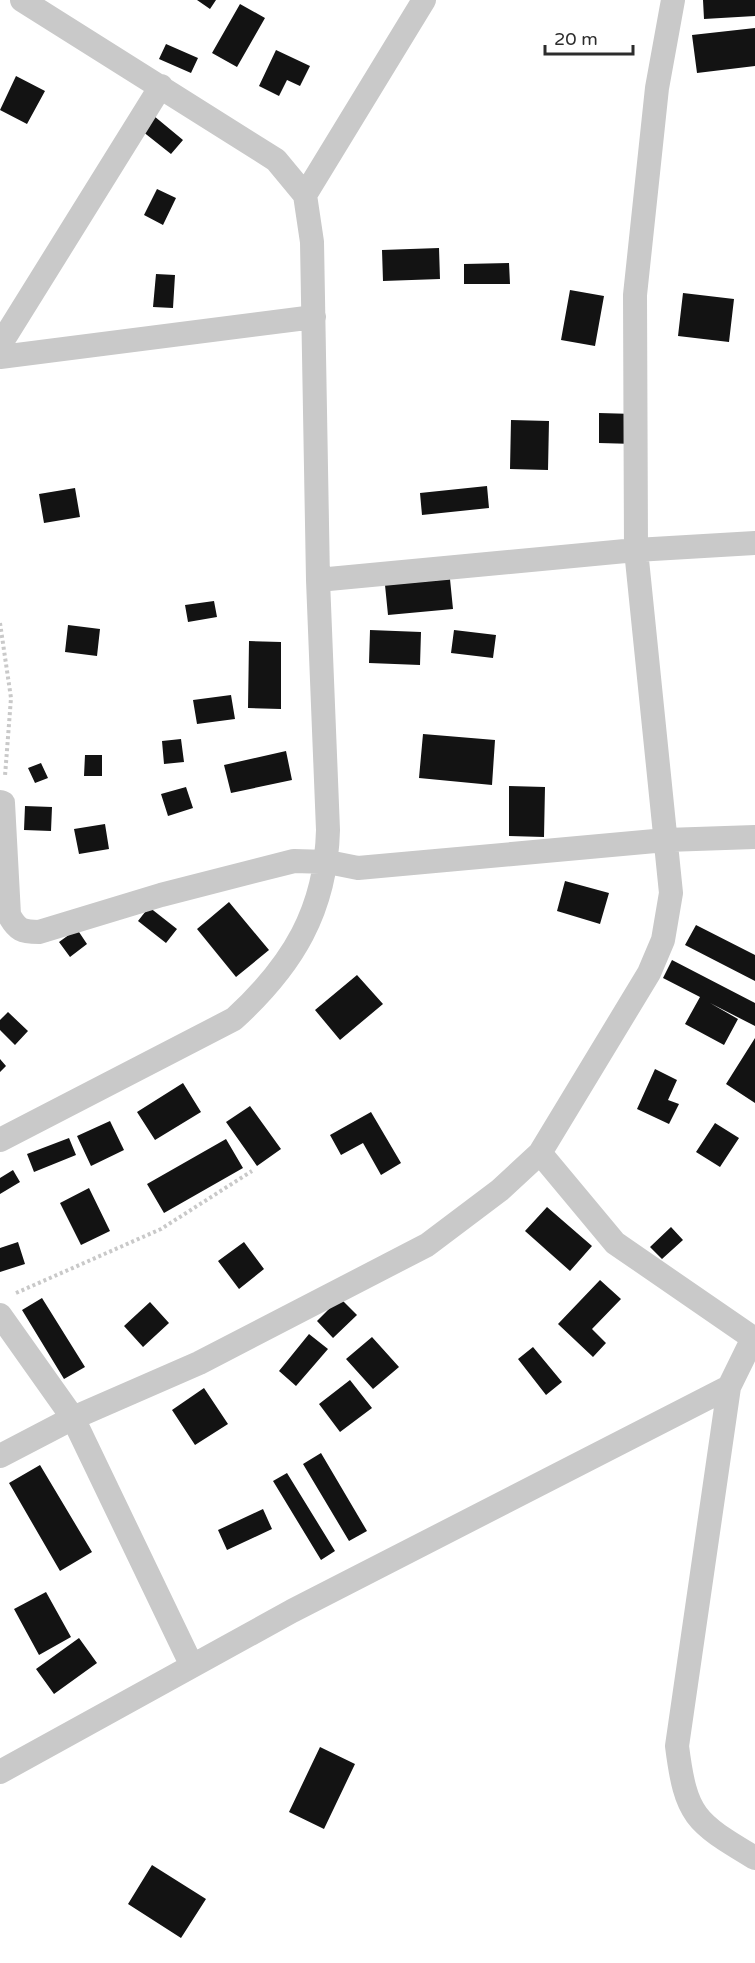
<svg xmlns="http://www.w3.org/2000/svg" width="755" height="1963" viewBox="0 0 755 1963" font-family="'Varela Round',sans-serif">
  <rect width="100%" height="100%" fill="#fff"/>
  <path fill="#131313" d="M 197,0 L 216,0 L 210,9 Z
    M 703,0 L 755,0 L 755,16 L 704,19 Z
    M 240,4 L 265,18 L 237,67 L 212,53 Z
    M 755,28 L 755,66 L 697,73 L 692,35 Z
    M 166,44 L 198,58 L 191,73 L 159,59 Z
    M 276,50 L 310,66 L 300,86 L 287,80 L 279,96 L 259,86 Z
    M 16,76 L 45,91 L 27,124 L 0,110 Z
    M 154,116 L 183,140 L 171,154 L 142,131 Z
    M 157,189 L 176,198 L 163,225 L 144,215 Z
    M 439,248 L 440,279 L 383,281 L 382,250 Z
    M 509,263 L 510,284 L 464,284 L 464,264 Z
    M 156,274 L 175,275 L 173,308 L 153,307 Z
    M 570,290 L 604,296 L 595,346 L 561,340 Z
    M 683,293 L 734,299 L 729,342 L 678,336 Z
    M 599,413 L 634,414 L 635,444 L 599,443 Z
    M 511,420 L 549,421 L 548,470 L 510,469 Z
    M 487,486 L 489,508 L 422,515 L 420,493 Z
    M 75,488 L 80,517 L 44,523 L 39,494 Z
    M 450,579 L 453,609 L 388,615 L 385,585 Z
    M 214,601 L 217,617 L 188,622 L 185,605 Z
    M 68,625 L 100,629 L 97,656 L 65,652 Z
    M 370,630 L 421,632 L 420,665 L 369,663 Z
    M 454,630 L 496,635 L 493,658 L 451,653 Z
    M 249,641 L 281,642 L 281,709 L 248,708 Z
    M 231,695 L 235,719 L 197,724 L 193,700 Z
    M 423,734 L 495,740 L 492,785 L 419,778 Z
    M 181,739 L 184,762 L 164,764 L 162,741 Z
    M 286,751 L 292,780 L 231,793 L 224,765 Z
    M 85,755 L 102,755 L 102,776 L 84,776 Z
    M 41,763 L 48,778 L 35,783 L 28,768 Z
    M 509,786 L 545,787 L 544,837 L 509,836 Z
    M 186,787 L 193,808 L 168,816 L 161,794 Z
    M 25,806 L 52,807 L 51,831 L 24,830 Z
    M 105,824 L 109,849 L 79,854 L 74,829 Z
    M 565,881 L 609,893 L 600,924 L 557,911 Z
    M 229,902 L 269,950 L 236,977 L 197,929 Z
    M 149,907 L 177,929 L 166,943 L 138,921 Z
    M 696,925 L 755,955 L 755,981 L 685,945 Z
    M 77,929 L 87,944 L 70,957 L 59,942 Z
    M 672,960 L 755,1003 L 755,1026 L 710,1003 L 738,1019 L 724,1045 L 685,1024 L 700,997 L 663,978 Z
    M 357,975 L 383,1004 L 340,1040 L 315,1010 Z
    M 8,1012 L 28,1031 L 15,1045 L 0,1030 L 0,1020 Z
    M 755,1038 L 755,1103 L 726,1084 Z
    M 0,1059 L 6,1066 L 0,1072 Z
    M 655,1069 L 677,1080 L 668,1100 L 679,1104 L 669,1124 L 637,1109 Z
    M 183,1083 L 201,1112 L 155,1140 L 137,1112 Z
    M 250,1106 L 281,1149 L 257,1166 L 226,1122 Z
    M 371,1112 L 401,1163 L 381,1175 L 363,1143 L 341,1155 L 330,1135 Z
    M 110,1121 L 124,1150 L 91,1166 L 77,1136 Z
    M 715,1123 L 739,1138 L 720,1167 L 696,1152 Z
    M 69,1138 L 76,1155 L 34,1172 L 27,1154 Z
    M 226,1139 L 243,1168 L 164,1213 L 147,1184 Z
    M 13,1170 L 20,1182 L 0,1194 L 0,1178 Z
    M 89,1188 L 110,1231 L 81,1245 L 60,1203 Z
    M 547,1207 L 592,1246 L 570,1271 L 525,1231 Z
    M 671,1227 L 683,1240 L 662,1259 L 650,1247 Z
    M 18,1242 L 25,1264 L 0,1272 L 0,1248 Z
    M 244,1242 L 264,1269 L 239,1289 L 218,1261 Z
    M 600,1280 L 621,1299 L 592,1329 L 606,1343 L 593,1357 L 558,1324 Z
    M 42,1298 L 85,1367 L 64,1379 L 22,1310 Z
    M 340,1298 L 357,1315 L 333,1338 L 317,1321 Z
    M 150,1302 L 169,1323 L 143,1347 L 124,1326 Z
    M 309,1334 L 328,1349 L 296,1386 L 279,1371 Z
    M 372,1337 L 399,1367 L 373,1389 L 346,1359 Z
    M 533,1347 L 562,1382 L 546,1395 L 518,1359 Z
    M 350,1380 L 372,1408 L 340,1432 L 319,1404 Z
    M 204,1388 L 228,1424 L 195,1445 L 172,1410 Z
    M 321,1453 L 367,1531 L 349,1541 L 303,1464 Z
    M 40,1465 L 92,1552 L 60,1571 L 9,1483 Z
    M 287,1473 L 335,1551 L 321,1560 L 273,1481 Z
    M 263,1509 L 272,1529 L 227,1550 L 218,1530 Z
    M 46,1592 L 71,1637 L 39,1655 L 14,1609 Z
    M 79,1638 L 97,1663 L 54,1694 L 36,1669 Z
    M 320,1747 L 355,1764 L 324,1829 L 289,1812 Z
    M 152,1865 L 206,1899 L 181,1938 L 128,1904 Z"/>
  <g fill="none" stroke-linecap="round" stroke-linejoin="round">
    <path stroke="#c9c9c9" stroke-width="4" stroke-dasharray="3 3" stroke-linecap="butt" d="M 0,623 L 11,698 L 5,776
      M 16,1293 L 161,1229 L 252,1171"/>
    <path stroke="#c9c9c9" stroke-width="24" d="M 305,195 L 424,0
      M 0,345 L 161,86
      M 0,357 L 314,317
      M 318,580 L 636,550 L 755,543
      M 0,802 L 3,803 L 9,915 C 17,930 22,932 39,932 L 161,895 L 294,861 L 328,862 L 358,868 L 666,840 L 755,837
      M 0,1140 L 234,1019 C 293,965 326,910 328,830 L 318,580 L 312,242 L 305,195 L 276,160 L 22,0
      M 0,1315 L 73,1418 L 192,1666
      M 729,1387 L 677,1746 C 686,1817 695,1822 755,1858
      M 0,1456 L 73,1418 L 199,1363 L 427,1245 L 500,1190 L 540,1153 L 649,973 L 663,940 L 671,893 L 636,550 L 635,295 L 657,88 L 673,0
      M 0,1772 L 292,1611 L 729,1387 L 753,1338 L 615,1243 L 540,1153"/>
  </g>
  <path d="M545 45v9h88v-9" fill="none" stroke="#2c2c2c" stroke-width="3"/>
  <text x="554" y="45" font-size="18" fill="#2c2c2c" stroke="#ffffff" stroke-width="4.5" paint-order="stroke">20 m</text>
</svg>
